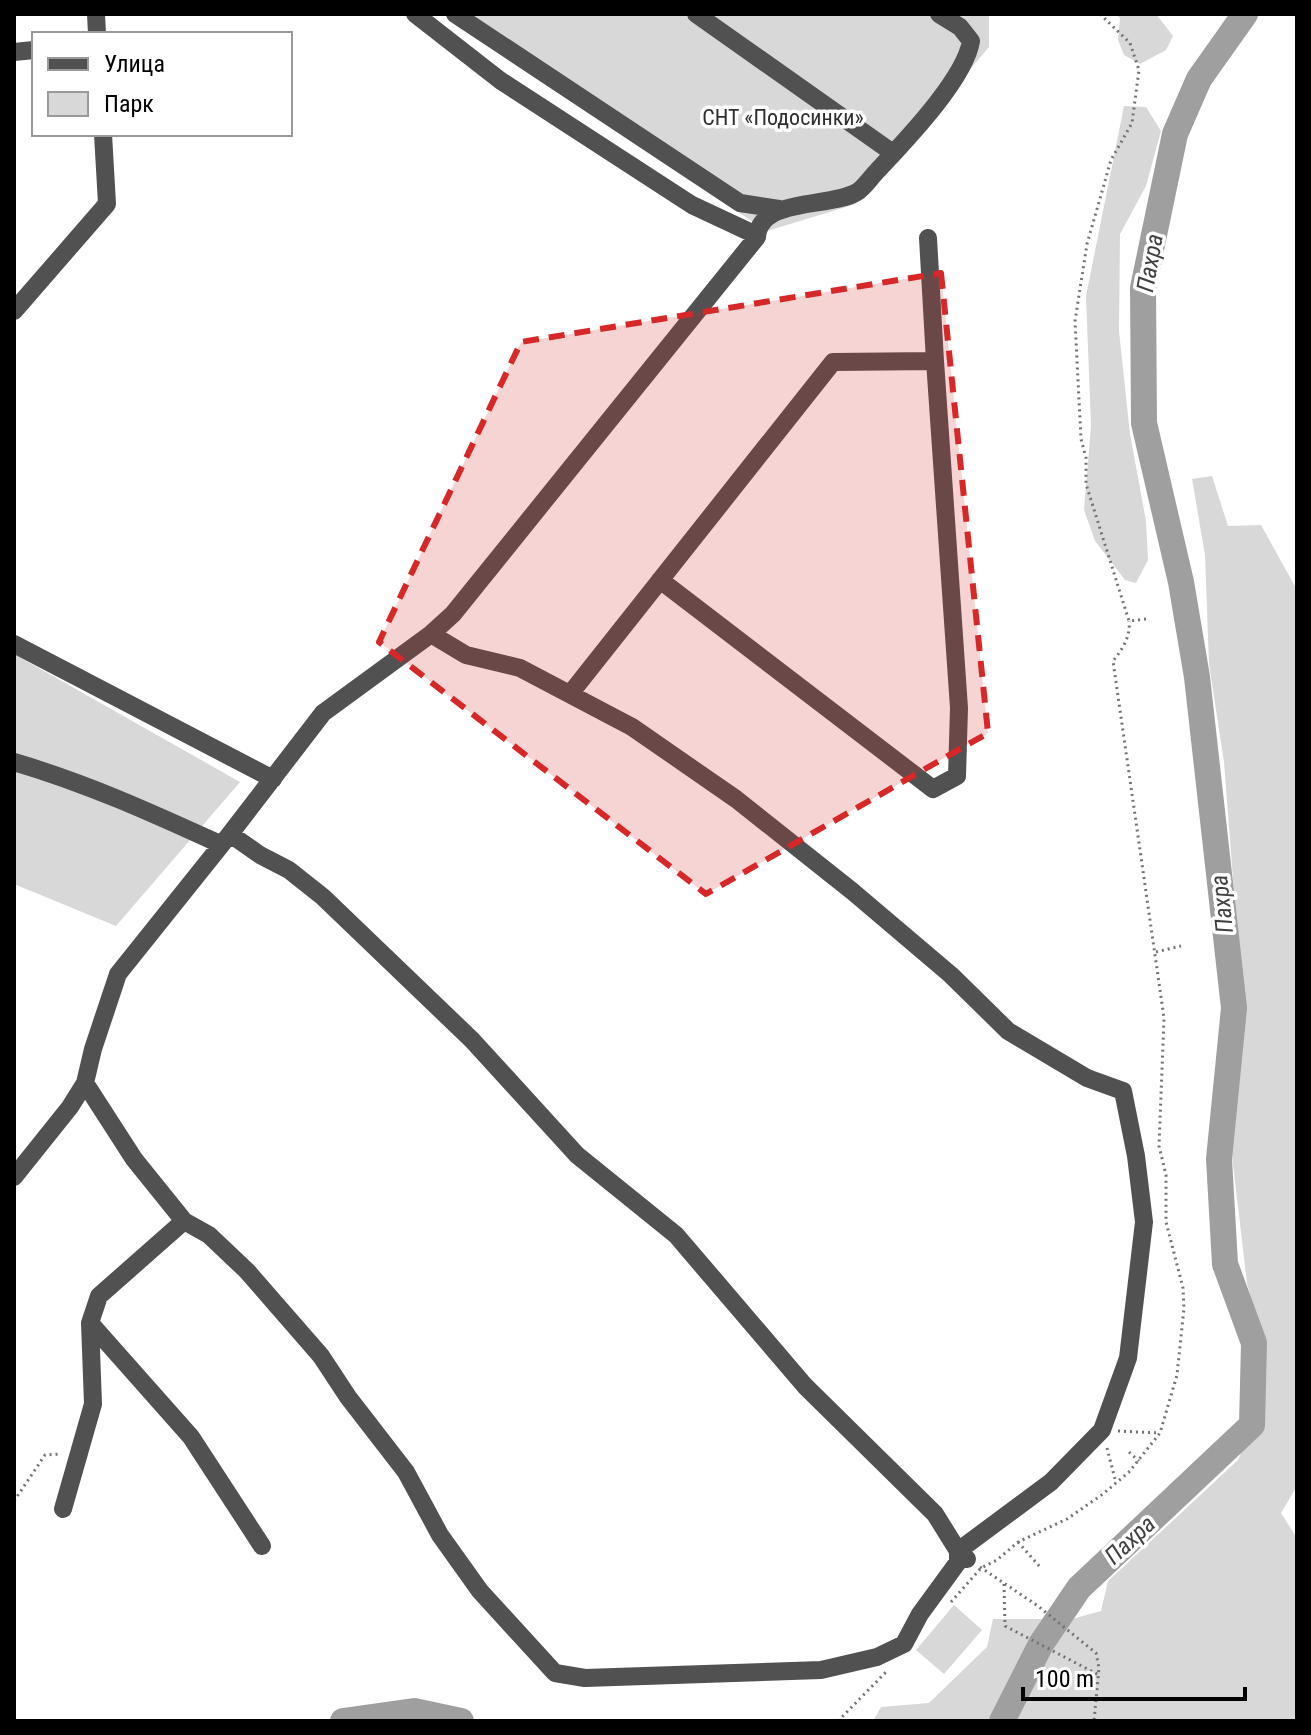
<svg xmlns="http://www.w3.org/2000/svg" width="1311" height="1735" viewBox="0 0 1311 1735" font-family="'Roboto Condensed',sans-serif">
  <rect width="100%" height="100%" fill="#fff"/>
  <path fill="#d8d8d8" d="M 443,14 L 989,14 L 989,47 L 856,204 L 754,235 L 759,226 Z
    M 1115,14 L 1156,14 L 1173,36 L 1166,50 L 1140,64 L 1124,55 L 1118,40 L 1120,18 Z
    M 1124,106 L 1146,107 L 1161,131 L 1146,186 L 1120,234 L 1119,331 L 1130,434 L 1146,521 L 1148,560 L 1136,583 L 1125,580 L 1095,541 L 1084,510 L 1091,426 L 1086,296 Z
    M 1212,476 L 1228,526 L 1261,525 L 1297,590 L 1297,1486 L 1281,1513 L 1297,1538 L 1297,1721 L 873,1721 L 881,1707 L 929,1703 L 987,1647 L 993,1619 L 1072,1619 L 1101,1611 L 1108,1581 L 1238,1460 L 1260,1409 L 1259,1328 L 1247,1283 L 1230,1139 L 1238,1069 L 1234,892 L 1224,762 L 1209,664 L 1205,555 L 1192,479 Z
    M 14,654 L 240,782 L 116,926 L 14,884 Z
    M 954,1605 L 982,1630 L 944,1674 L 916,1650 Z"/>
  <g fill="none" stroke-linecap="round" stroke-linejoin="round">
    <path stroke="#9f9f9f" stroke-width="26" d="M 343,1721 L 414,1711 L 461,1721
      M 1002,1721 L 1041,1644 L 1079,1588 L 1252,1425 L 1254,1343 L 1225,1264 L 1219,1159 L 1234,1008 L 1197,677 L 1181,582 L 1144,423 L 1143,288 L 1175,134 L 1199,79 L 1245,14"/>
    <path stroke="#737373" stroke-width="3" stroke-dasharray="2 4" stroke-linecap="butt" d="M 1100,14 L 1130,43 L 1139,70 L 1132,123 L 1111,160 L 1087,244 L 1075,321 L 1081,439 L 1086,458 L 1086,484 L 1129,621 L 1146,619
      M 1156,952 L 1181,946
      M 1118,1431 L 1159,1433
      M 1107,1448 L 1116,1483
      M 1129,1452 L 1139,1461
      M 14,1501 L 45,1455 L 61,1454
      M 1018,1542 L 1041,1568
      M 980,1567 L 1038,1606 L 1096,1653 L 1099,1668 L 1094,1721
      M 1004,1584 L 1005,1626 L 1099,1675
      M 951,1602 L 981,1568 L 997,1560 L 1018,1542 L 1067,1519 L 1103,1494 L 1129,1472 L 1160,1433 L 1177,1375 L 1184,1308 L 1183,1288 L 1166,1222 L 1166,1175 L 1159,1146 L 1164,1018 L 1113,661 C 1122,650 1131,636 1129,621
      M 838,1721 L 886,1672"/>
    <path stroke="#515151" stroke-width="18" d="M 96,14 L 97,34
      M 415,14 L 501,81 L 692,205 L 756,235
      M 455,14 L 740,203 L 779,209
      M 696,14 L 893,153
      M 14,52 L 34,50
      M 14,311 L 107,204 L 103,134
      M 660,580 L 933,789 L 957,776 L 959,708 L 935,361
      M 14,644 L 273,779
      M 570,694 L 833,362 L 935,361 L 928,238
      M 14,762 C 86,783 152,813 220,844
      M 230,834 L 323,713 L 431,634 L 453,614 L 757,237 C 760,197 831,208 857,192 C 864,188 871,177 878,170 C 905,141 965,79 971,41 L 960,27 L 939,14
      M 85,1083 L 134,1159 L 184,1221 L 209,1235 L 247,1271 L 321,1356 L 348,1397 L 406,1472 L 440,1535 L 480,1591 L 555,1673 L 585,1678 L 821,1670 L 877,1657 L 904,1644 L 920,1614 L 958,1562 L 958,1551 L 1051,1482 L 1102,1430 L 1128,1358 L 1144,1222 L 1136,1156 L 1123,1091 L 1087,1078 L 1008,1031 L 951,975 L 852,891 L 736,799 L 632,727 L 520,668 L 466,655 L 431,634
      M 14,1177 L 70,1107 L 85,1083 L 93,1049 L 118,974 L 230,834 L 260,855 L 289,870 L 323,897 L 472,1040 L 577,1155 L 676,1235 L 805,1386 L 935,1514 L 958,1551 L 967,1559
      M 90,1323 L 191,1437 L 262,1546
      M 63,1509 L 93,1404 L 90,1323 L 99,1296 L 184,1221"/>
  </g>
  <path fill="#d62828" fill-opacity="0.2" stroke="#d62828" stroke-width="6" stroke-dasharray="16 10" stroke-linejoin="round" d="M 941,273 L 988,733 L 706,894 L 379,642 L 521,342 Z"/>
  <g text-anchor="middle" stroke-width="7" stroke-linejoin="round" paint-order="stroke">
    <g font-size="22" fill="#2f2f2f" stroke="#fff">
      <text x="783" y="125">СНТ «Подосинки»</text>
    </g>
    <g font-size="24" font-style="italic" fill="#404040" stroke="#fff">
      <text transform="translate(1150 263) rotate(-80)" y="8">Пахра</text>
      <text transform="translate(1222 904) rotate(-96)" y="8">Пахра</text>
      <text transform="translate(1130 1540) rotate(-43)" y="8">Пахра</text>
    </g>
  </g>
  <rect width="1311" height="1735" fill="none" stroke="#000000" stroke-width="32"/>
  <rect x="32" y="32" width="260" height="104" fill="#ffffff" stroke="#999999" stroke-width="2"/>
  <rect x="48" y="58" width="40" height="12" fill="#515151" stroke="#999999" stroke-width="2"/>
  <text x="104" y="72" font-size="24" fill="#000000">Улица</text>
  <rect x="48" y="92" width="40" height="24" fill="#d8d8d8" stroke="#999999" stroke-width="2"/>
  <text x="104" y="112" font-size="24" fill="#000000">Парк</text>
  <path d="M1023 1687v12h222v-12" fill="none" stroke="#000000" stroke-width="4"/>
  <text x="1035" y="1687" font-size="24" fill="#000000" stroke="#ffffff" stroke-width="6" paint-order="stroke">100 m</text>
</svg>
